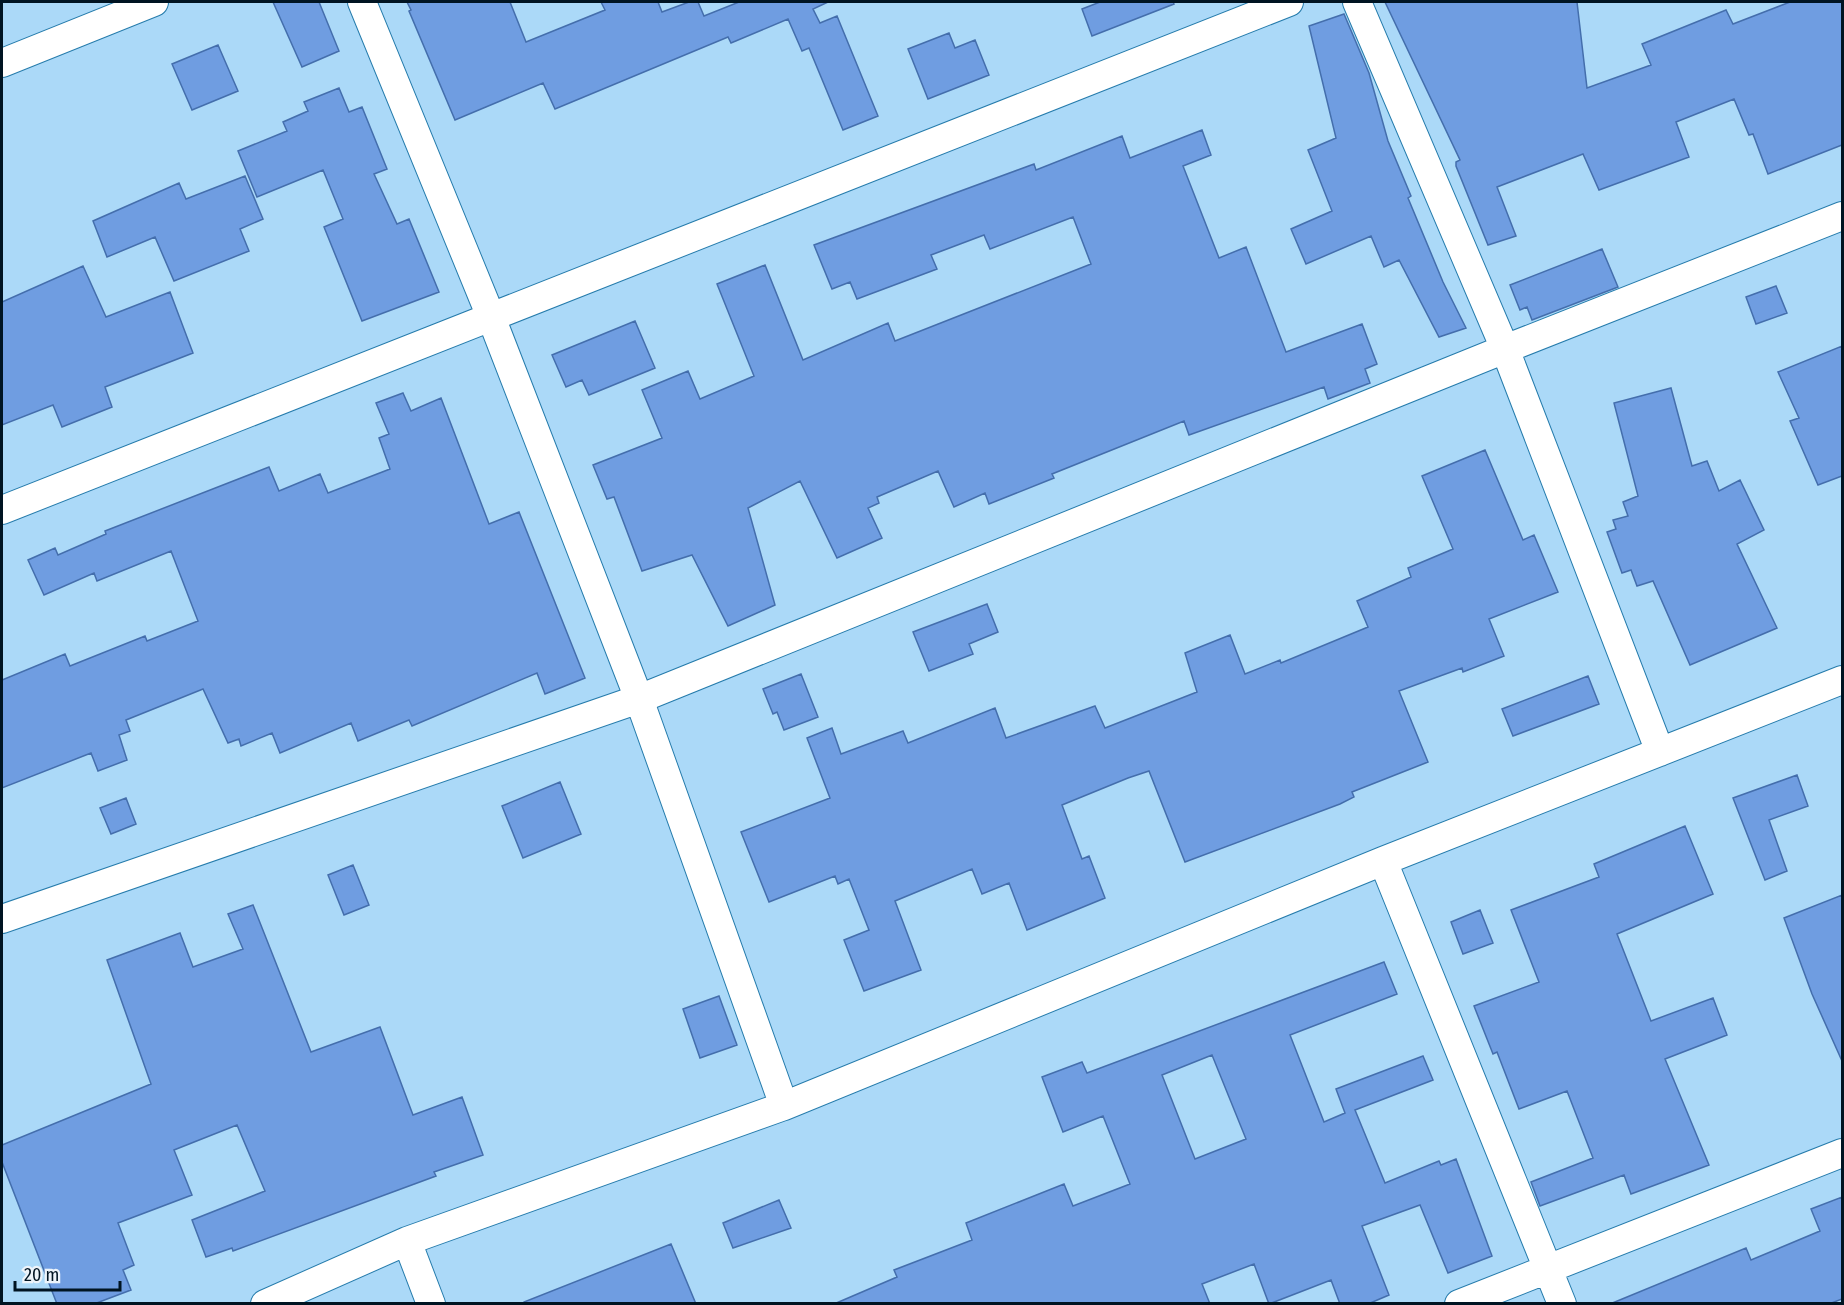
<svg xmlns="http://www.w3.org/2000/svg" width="1844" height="1305" viewBox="0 0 1844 1305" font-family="'Fira Sans Condensed',sans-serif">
  <rect width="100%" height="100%" fill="#abd9f8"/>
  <path fill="#6f9de1" stroke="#446eac" stroke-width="1.5" fill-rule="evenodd" d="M 273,2 L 319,2 L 339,51 L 302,67 Z
    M 407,2 L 510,2 L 526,42 L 605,10 L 601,2 L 658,2 L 662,12 L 689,2 L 698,2 L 704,16 L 739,2 L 828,2 L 813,9 L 820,23 L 837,16 L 878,116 L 843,130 L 809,48 L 802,51 L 788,19 L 731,43 L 728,37 L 555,109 L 543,83 L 455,120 L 409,11 L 411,10 Z
    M 1100,2 L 1173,2 L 1174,4 L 1092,36 L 1082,9 Z
    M 1385,2 L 1577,2 L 1587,88 L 1651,65 L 1642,44 L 1726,10 L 1733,24 L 1790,2 L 1842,2 L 1842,145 L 1768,174 L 1753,134 L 1749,135 L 1734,99 L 1676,122 L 1689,157 L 1599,190 L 1583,154 L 1497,187 L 1516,236 L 1488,245 L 1456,166 L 1456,162 L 1460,160 Z
    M 1344,14 L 1369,73 L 1388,141 L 1411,196 L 1408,198 L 1443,282 L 1466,328 L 1439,337 L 1399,260 L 1384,267 L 1371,236 L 1306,264 L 1291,229 L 1332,211 L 1308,150 L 1336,138 L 1309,26 Z
    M 949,33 L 955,48 L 975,40 L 989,75 L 928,99 L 908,49 Z
    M 218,45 L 238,91 L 192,110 L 172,64 Z
    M 339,88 L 349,112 L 362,107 L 387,169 L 374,174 L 397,224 L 409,219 L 439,292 L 362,321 L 324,227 L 343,219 L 323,170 L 257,197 L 238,151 L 287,131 L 283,122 L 308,111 L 304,102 Z
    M 1202,130 L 1211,155 L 1183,166 L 1219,258 L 1246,247 L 1286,352 L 1362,324 L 1377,364 L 1365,369 L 1370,383 L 1328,399 L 1324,387 L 1189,435 L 1184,421 L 1052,474 L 1054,478 L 989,504 L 985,493 L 954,507 L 938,471 L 877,497 L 879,503 L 868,508 L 882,538 L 837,558 L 800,481 L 748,508 L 775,605 L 728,626 L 692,555 L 642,571 L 614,497 L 607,499 L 593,465 L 662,438 L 642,390 L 688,371 L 700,399 L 754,376 L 717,284 L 765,265 L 803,360 L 888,323 L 895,341 L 1091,264 L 1073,217 L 990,249 L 984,235 L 931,255 L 937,269 L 857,299 L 850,282 L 832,289 L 814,245 L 1034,164 L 1036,170 L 1122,136 L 1130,158 Z
    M 245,176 L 263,219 L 240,229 L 249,251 L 174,281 L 155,237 L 107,257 L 93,221 L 179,183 L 186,199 Z
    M 1602,249 L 1618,287 L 1532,320 L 1527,307 L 1520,310 L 1510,285 Z
    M 83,266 L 106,317 L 170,292 L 193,353 L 105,387 L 112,407 L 62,427 L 53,405 L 2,425 L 2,302 Z
    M 1776,286 L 1787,313 L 1756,324 L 1746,297 Z
    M 635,321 L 655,368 L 589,395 L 582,380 L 566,387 L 552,355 Z
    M 1842,346 L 1842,476 L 1818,485 L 1790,421 L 1799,418 L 1778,372 Z
    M 1671,388 L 1692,466 L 1707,461 L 1719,491 L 1740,480 L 1764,530 L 1737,544 L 1777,628 L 1690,665 L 1653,581 L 1637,586 L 1631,570 L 1622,573 L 1607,532 L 1616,529 L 1613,520 L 1628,516 L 1623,502 L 1638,496 L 1614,403 Z
    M 403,393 L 411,411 L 441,398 L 489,524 L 519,512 L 585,678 L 545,694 L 537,673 L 412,726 L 409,720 L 358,741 L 351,723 L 280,753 L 272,733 L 241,746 L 239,739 L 228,743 L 203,689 L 126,720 L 130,731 L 119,735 L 127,760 L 98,771 L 91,753 L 2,788 L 2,680 L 65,654 L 70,666 L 145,636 L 147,641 L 198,621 L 171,551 L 97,581 L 94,573 L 44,595 L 28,560 L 55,548 L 58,555 L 106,534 L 105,531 L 269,467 L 279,491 L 320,474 L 328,493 L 390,469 L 379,438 L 389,434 L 376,403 Z
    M 1485,450 L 1523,540 L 1534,535 L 1558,592 L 1489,619 L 1504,656 L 1463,672 L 1462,668 L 1399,691 L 1428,762 L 1352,792 L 1354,797 L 1340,804 L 1185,862 L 1149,771 L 1128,778 L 1062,805 L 1082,859 L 1089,856 L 1105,898 L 1027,930 L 1009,883 L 982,894 L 972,869 L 895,901 L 921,970 L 864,991 L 844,940 L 869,930 L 849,879 L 838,884 L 835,876 L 769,902 L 741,832 L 830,798 L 807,738 L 832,728 L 841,754 L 903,731 L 908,743 L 995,708 L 1006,738 L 1095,706 L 1105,728 L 1197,692 L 1185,653 L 1230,635 L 1245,674 L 1280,660 L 1281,663 L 1368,627 L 1357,601 L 1411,577 L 1408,568 L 1453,549 L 1422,476 Z
    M 987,604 L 998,632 L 969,644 L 973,654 L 929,671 L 913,632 Z
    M 801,674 L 818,717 L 784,730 L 777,712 L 773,714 L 763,689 Z
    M 1588,676 L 1599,704 L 1513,736 L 1502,709 Z
    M 1797,775 L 1808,806 L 1769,820 L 1787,871 L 1765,880 L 1733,798 Z
    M 560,782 L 581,834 L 523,858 L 502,806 Z
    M 126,798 L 136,824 L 111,834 L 100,808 Z
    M 1685,826 L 1713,894 L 1617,934 L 1651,1021 L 1713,998 L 1727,1035 L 1665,1059 L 1709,1165 L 1631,1194 L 1624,1175 L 1540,1206 L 1531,1182 L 1593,1158 L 1567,1091 L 1519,1109 L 1497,1052 L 1493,1054 L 1474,1006 L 1539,982 L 1511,910 L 1599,877 L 1594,864 Z
    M 353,865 L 369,905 L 344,915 L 328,875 Z
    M 1842,895 L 1842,1061 L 1812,994 L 1784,918 Z
    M 253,905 L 311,1052 L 380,1027 L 413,1115 L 462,1097 L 483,1155 L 434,1172 L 436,1176 L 233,1251 L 232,1248 L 206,1257 L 192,1220 L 265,1191 L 237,1125 L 174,1150 L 192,1195 L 118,1223 L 134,1265 L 123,1270 L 131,1290 L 94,1304 L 57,1304 L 2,1162 L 2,1145 L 151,1084 L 107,960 L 180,933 L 193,967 L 243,949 L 228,914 Z
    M 1480,910 L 1493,943 L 1463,954 L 1451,922 Z
    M 1384,962 L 1397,994 L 1290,1035 L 1324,1122 L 1345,1113 L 1336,1089 L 1423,1056 L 1433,1080 L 1355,1110 L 1385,1183 L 1439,1161 L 1441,1165 L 1456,1159 L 1492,1256 L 1448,1273 L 1420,1205 L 1362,1226 L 1389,1295 L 1368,1304 L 1340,1304 L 1331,1280 L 1269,1304 L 1254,1264 L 1202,1284 L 1210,1304 L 834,1304 L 897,1277 L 894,1270 L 972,1240 L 966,1223 L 1064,1184 L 1073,1206 L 1130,1184 L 1103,1116 L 1063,1132 L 1042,1077 L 1082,1062 L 1087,1073 ZM 1212,1055 L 1246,1139 L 1195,1159 L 1162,1075 Z
    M 719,996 L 737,1045 L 700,1058 L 683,1009 Z
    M 1842,1197 L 1842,1299 L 1829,1304 L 1610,1304 L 1746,1248 L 1751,1260 L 1820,1231 L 1811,1209 Z
    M 779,1200 L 791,1228 L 733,1248 L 723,1223 Z
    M 671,1244 L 696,1304 L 524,1304 L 524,1302 Z"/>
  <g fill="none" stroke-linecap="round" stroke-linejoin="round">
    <defs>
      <path id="minor" d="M 362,2 L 491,317 L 639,699 L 784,1106
        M 1357,2 L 1505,349 L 1660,752
        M 2,63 L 154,2
        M 2,510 L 1289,2
        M 1383,861 L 1562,1304
        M 2,919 L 639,699 L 1505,349 L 1842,216
        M 407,1241 L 431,1304
        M 265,1304 L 407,1241 L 784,1106 L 1383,861 L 1842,680
        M 1459,1304 L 1842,1153"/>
    </defs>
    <use href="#minor" stroke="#267cac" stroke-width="30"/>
    <use href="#minor" stroke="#fff" stroke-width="28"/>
  </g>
  <rect width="1844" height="1305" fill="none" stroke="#001422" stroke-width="6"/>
  <path d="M15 1281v9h105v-9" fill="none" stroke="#001422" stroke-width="3"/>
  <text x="24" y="1281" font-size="18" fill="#001422" stroke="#edf4fa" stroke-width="4.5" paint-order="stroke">20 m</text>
</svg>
